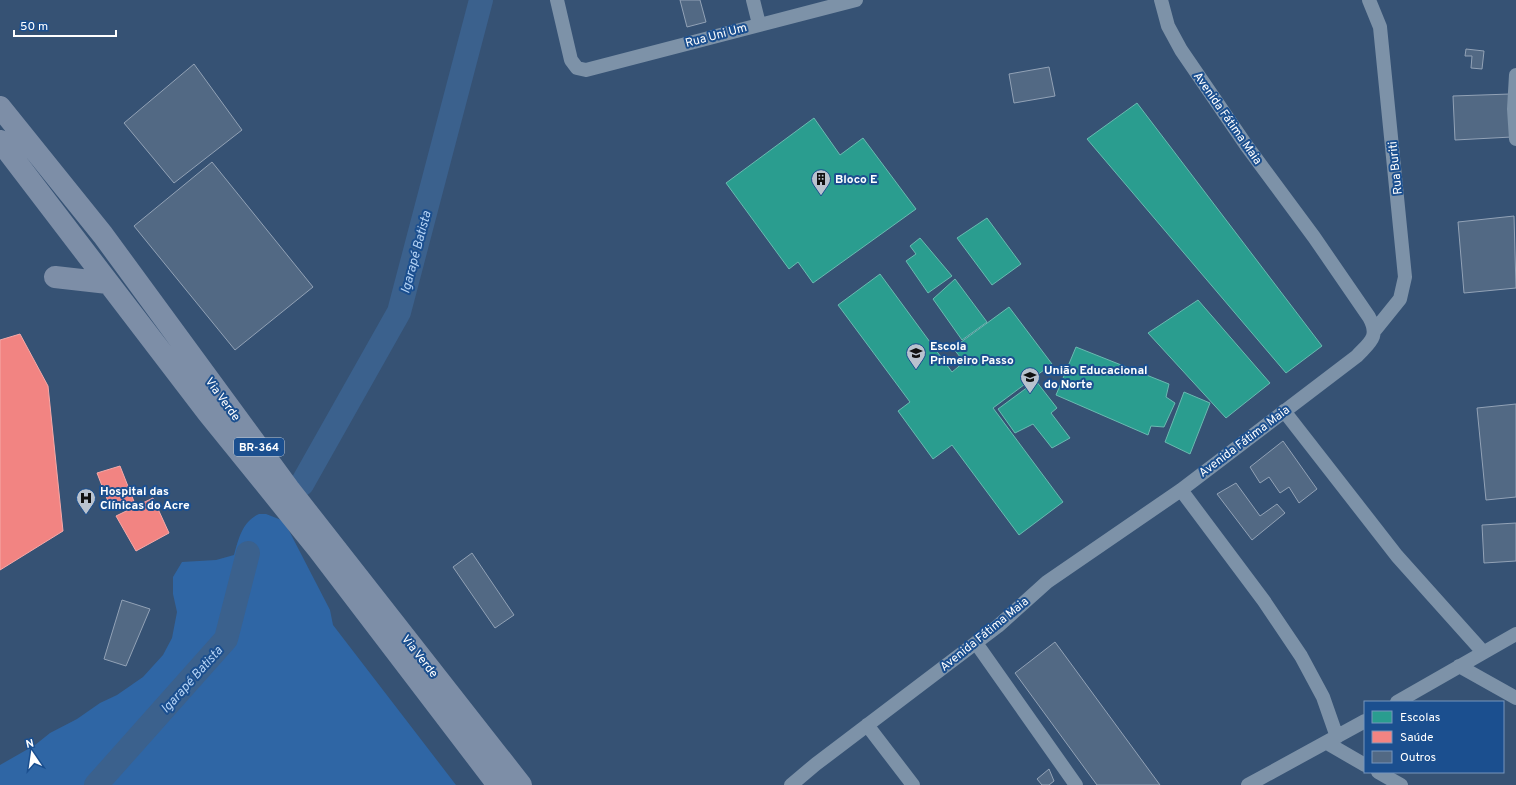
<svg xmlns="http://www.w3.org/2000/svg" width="1516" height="785" viewBox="0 0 1516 785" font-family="Overpass,sans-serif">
  <rect width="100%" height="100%" fill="#365274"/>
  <path fill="#2f66a5" d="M 259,514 L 266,514 L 284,521 L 330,610 L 333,625 L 456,785 L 0,785 L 0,765 L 35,745 L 50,733 L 77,719 L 100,703 L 117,695 L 143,677 L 163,655 L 172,638 L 177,612 L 173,594 L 173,577 L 182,562 L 216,560 L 234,555 C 239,538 242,522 259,514 Z"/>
  <path fill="#2a9d8f" stroke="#6abab1" d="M 1137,103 L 1322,346 L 1286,373 L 1087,139 Z
    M 814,118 L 840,155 L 863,138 L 916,209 L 813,283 L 798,262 L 789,269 L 726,183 Z
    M 987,218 L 1021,264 L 992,285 L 957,238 Z
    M 920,238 L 952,276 L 928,293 L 906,261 L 916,254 L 910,246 Z
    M 880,274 L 952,372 L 964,362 L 953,348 L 1009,307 L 1052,364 L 993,408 L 1063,502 L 1019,535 L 952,445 L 933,459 L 898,411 L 910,402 L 838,305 Z
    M 955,279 L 987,322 L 962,340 L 933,299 Z
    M 1198,300 L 1270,383 L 1226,418 L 1148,333 Z
    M 1076,347 L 1169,384 L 1166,397 L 1175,403 L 1164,427 L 1151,426 L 1148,435 L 1056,395 Z
    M 1036,381 L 1057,408 L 1051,413 L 1070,438 L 1052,448 L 1033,424 L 1015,433 L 998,409 Z
    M 1184,392 L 1210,403 L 1190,454 L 1165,442 Z"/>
  <path fill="#f28482" stroke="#f6a9a8" d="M 20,334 L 48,386 L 63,531 L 0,570 L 0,340 Z
    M 120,466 L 135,504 L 111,509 L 97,473 Z
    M 153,498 L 169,533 L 136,551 L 116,516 Z"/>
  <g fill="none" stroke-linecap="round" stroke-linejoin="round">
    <path stroke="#3b618d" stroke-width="24" d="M 302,484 L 399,312 L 481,0
      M 96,785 L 226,639 L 248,553"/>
  </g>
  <path fill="#526984" stroke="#92a2b6" d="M 680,0 L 700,0 L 706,22 L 687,27 Z
    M 1466,49 L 1484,51 L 1482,69 L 1471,68 L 1472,56 L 1465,56 Z
    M 194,64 L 242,130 L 174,183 L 124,123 Z
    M 1049,67 L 1055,96 L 1014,103 L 1009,74 Z
    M 1510,94 L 1512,137 L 1455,140 L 1453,96 Z
    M 212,162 L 313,287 L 235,350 L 134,226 Z
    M 1514,216 L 1516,288 L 1464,293 L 1458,222 Z
    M 1516,404 L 1516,497 L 1486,500 L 1477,408 Z
    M 1283,441 L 1317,489 L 1299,503 L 1289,487 L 1280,493 L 1269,477 L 1260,483 L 1250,467 Z
    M 1236,483 L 1260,516 L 1277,504 L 1285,513 L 1252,540 L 1217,494 Z
    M 1516,523 L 1516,561 L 1484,563 L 1482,525 Z
    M 472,553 L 514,615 L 495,628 L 453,567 Z
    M 122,600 L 150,609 L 126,666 L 104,659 Z
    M 1055,642 L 1160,785 L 1097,785 L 1015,673 Z
    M 1049,769 L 1054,781 L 1049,785 L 1042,785 L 1037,779 Z"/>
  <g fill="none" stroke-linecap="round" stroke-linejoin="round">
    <path stroke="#7d92a8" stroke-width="14" d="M 557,0 L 571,60 L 577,68 L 586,70 L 856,0
      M 753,0 L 759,24
      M 1369,0 L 1380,27 L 1405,277 L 1400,299 L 1375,330
      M 1516,75 L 1514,109 L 1516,139
      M 1284,411 L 1397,556 L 1483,652
      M 1181,490 L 1264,601 L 1301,656 L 1323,697 L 1337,737
      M 976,643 L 1076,785
      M 1459,666 L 1516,698
      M 1397,702 L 1516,634
      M 867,725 L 913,785
      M 1327,743 L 1365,765
      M 1378,772 L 1401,785
      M 791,785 L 816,764 L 998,626 L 1047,582 L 1181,490 L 1357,356 C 1370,342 1380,337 1369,317 L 1314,237 L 1246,145 L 1181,50 L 1168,26 L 1161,0
      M 1248,785 L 1365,721"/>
    <path stroke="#7d8ea7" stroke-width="22" d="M 0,107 L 103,235 L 289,489 L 521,785
      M 0,141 L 208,413 L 318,549 L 498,785
      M 55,277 L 108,283"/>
  </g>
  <defs>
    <symbol id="building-pin" viewBox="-11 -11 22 30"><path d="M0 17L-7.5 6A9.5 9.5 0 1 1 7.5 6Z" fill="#b9c2ce" stroke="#1b4f8f"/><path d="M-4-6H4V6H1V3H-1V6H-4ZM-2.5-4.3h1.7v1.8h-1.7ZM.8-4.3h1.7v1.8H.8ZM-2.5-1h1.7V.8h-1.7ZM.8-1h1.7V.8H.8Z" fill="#111"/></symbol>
    <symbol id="school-pin" viewBox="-11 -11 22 30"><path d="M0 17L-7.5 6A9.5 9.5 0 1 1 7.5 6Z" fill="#b9c2ce" stroke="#1b4f8f"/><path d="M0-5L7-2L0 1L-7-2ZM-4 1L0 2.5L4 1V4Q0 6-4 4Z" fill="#111"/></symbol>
    <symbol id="university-pin" viewBox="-11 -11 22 30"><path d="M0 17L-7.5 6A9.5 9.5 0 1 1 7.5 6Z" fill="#b9c2ce" stroke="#1b4f8f"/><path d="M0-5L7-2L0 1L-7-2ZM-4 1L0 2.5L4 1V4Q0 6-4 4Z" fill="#111"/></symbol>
    <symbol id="hospital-pin" viewBox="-11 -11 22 30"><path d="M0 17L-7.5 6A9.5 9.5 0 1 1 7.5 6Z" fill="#b9c2ce" stroke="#1b4f8f"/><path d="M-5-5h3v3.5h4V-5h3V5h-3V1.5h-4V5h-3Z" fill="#111"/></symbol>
  </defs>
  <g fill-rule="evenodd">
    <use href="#building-pin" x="810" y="168" width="22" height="30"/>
    <use href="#school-pin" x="905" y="342" width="22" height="30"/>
    <use href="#university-pin" x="1019" y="366" width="22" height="30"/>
    <use href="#hospital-pin" x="75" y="487" width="22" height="30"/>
  </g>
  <g text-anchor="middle" stroke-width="4" stroke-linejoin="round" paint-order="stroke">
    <rect fill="#1b4f8f" stroke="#bbcadd" stroke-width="1" x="234" y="438" width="50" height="18" rx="3"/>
    <g font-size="11" font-weight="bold" fill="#fff">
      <text x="259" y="451">BR-364</text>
    </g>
    <g font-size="12" fill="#fff" stroke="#1b4f8f">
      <text transform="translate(716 35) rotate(-15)" y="4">Rua Uni Um</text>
      <text transform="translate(1228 118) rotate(55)" y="4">Avenida Fátima Maia</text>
      <text transform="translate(1395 168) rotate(-96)" y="4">Rua Buriti</text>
      <text transform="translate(223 399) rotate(54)" y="4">Via Verde</text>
      <text transform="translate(1244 441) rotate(-37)" y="4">Avenida Fátima Maia</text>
      <text transform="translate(984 634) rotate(-39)" y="4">Avenida Fátima Maia</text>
      <text transform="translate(420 656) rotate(52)" y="4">Via Verde</text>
    </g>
    <g font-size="12" font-weight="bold" fill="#fff" stroke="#1b4f8f" text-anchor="start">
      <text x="835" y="183">Bloco E</text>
      <text x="930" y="350">Escola<tspan x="930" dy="14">Primeiro Passo</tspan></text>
      <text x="1044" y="374">União Educacional<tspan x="1044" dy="14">do Norte</tspan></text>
      <text x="100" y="495">Hospital das<tspan x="100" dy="14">Clínicas do Acre</tspan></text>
    </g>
    <g font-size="13" font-style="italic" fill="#b5d3f5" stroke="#1b4f8f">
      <text transform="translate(415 252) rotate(-75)" y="5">Igarapé Batista</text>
      <text transform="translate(191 679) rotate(-48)" y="5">Igarapé Batista</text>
    </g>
  </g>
  <rect x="1364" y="701" width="140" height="72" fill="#1b4f8f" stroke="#7695bc"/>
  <rect x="1372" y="711" width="20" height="12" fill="#2a9d8f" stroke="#7695bc"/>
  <text x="1400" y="721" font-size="12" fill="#ffffff">Escolas</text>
  <rect x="1372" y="731" width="20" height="12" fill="#f28482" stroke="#7695bc"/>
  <text x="1400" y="741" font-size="12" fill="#ffffff">Saúde</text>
  <rect x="1372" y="751" width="20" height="12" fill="#526984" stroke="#7695bc"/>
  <text x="1400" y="761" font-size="12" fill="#ffffff">Outros</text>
  <g transform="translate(32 753) rotate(347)" stroke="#1b4f8f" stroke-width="3" paint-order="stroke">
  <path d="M0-3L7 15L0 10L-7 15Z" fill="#ffffff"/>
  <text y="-6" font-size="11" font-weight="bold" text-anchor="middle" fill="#ffffff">N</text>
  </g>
  <path d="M14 30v6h102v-6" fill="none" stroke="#ffffff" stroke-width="2"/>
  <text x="20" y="30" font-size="12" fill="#ffffff" stroke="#1b4f8f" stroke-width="3" paint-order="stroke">50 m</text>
</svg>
